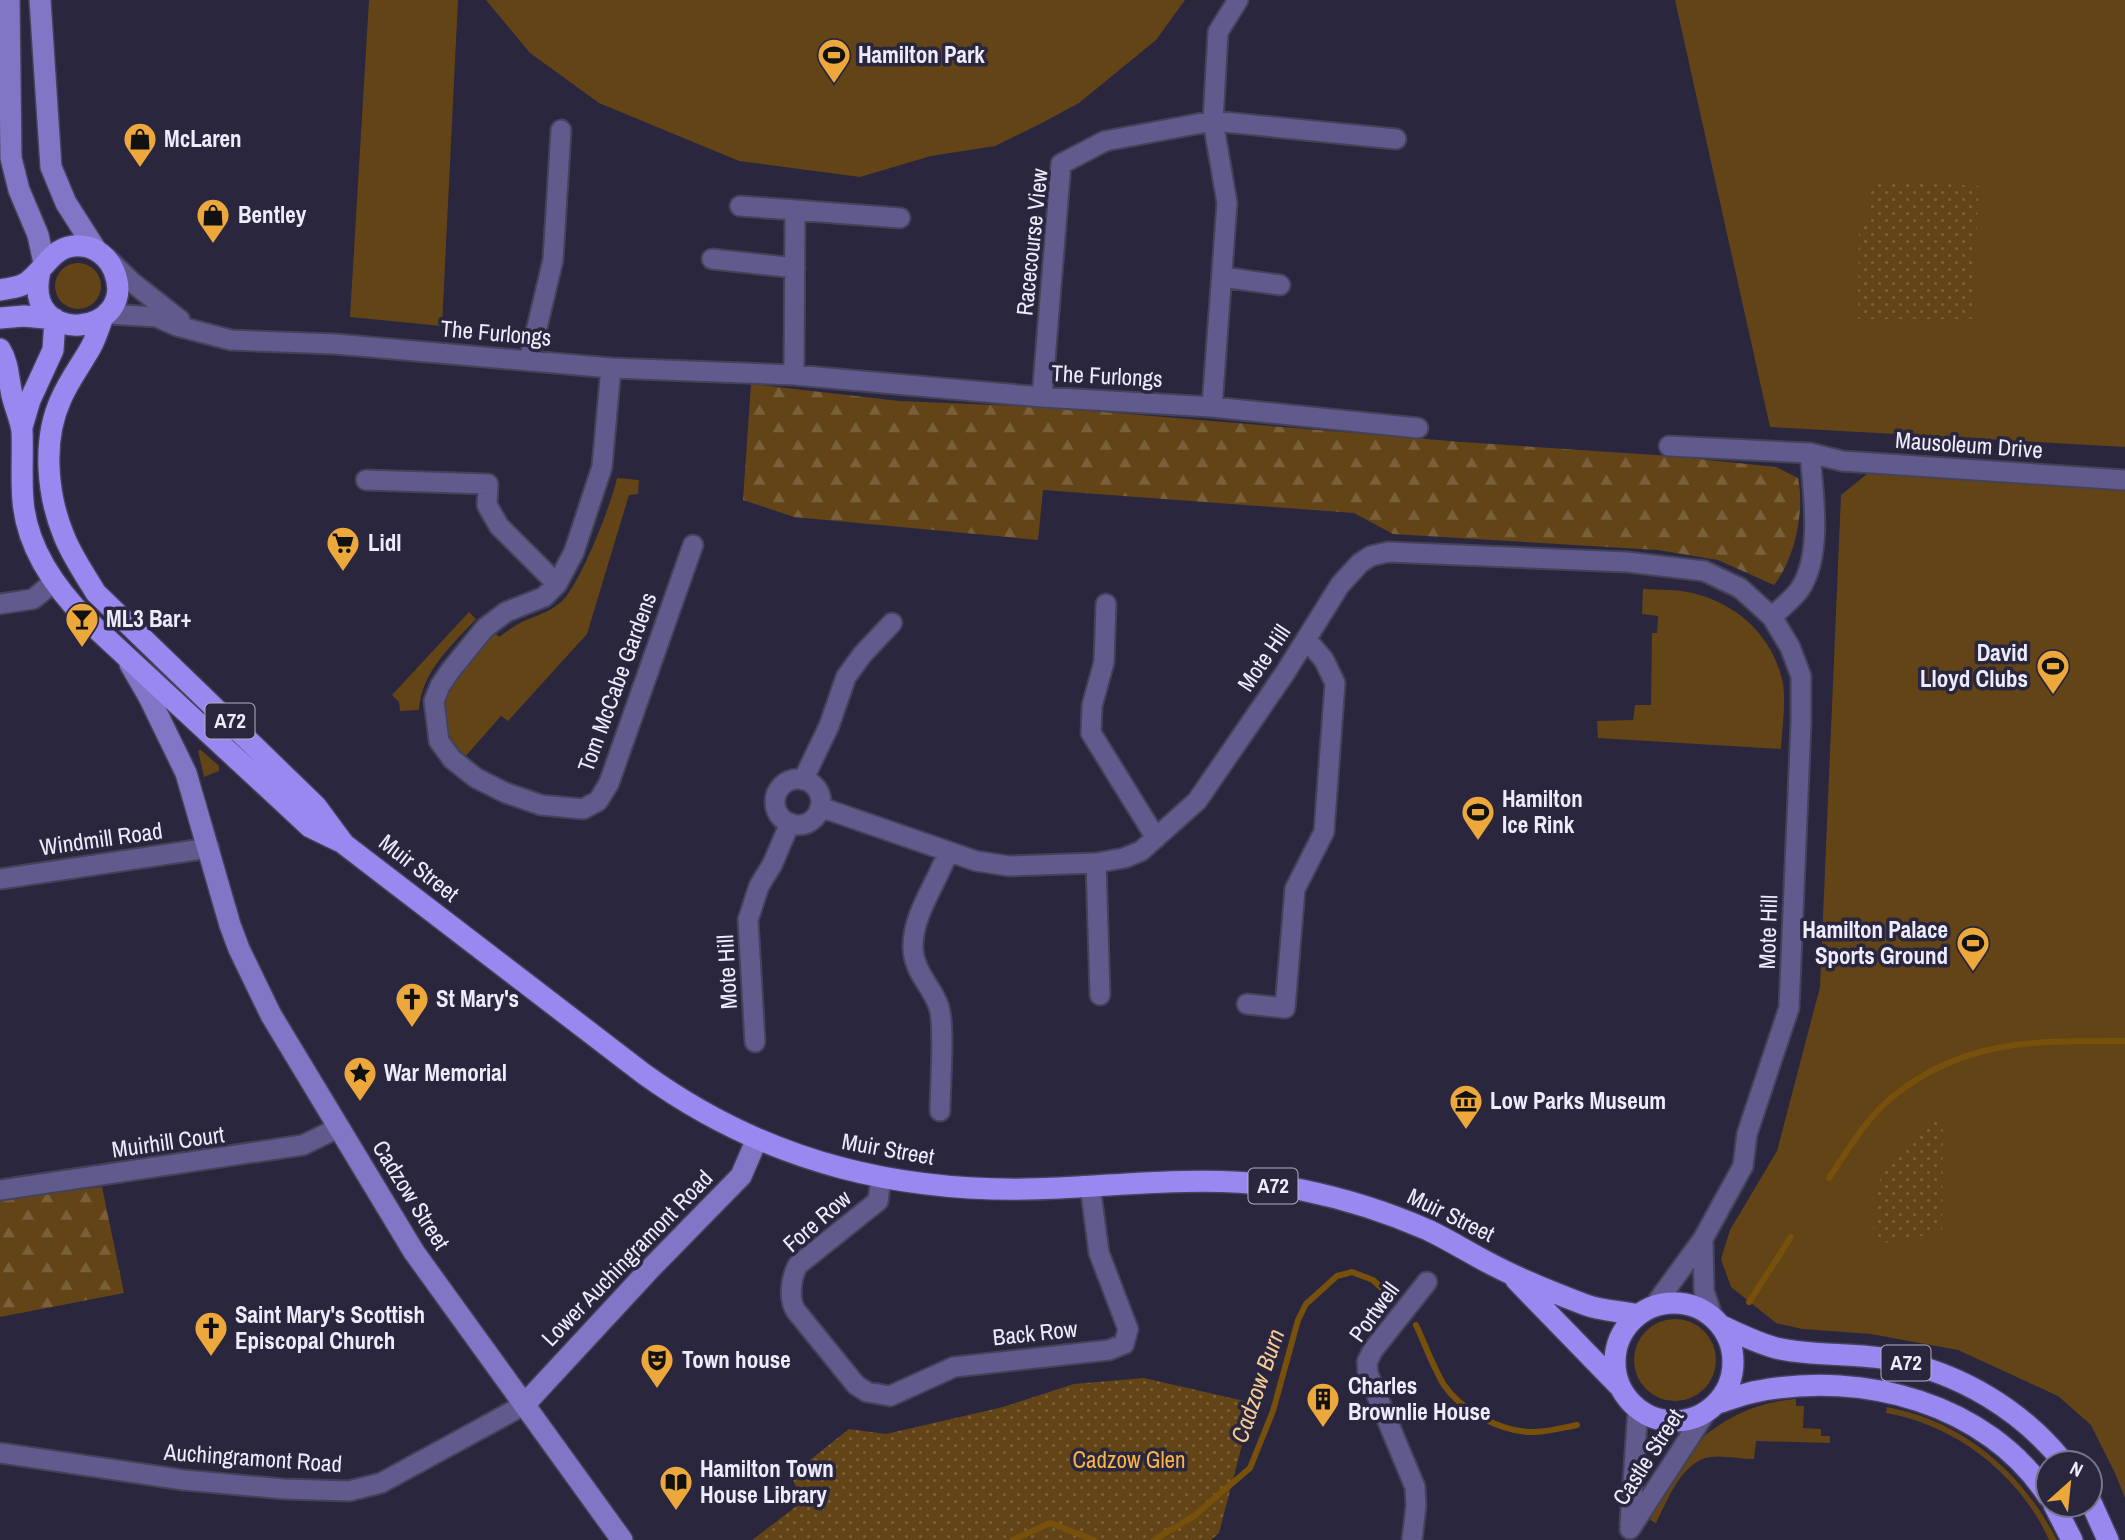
<svg xmlns="http://www.w3.org/2000/svg" width="2125" height="1540" viewBox="0 0 2125 1540" font-family="'Archivo Narrow',sans-serif">
  <defs>
    <pattern id="forest-firs" width="22" height="20" patternUnits="userSpaceOnUse" patternTransform="scale(1.75)"><rect width="22" height="20" fill="#624417"/><path d="M5 1l3.5 6h-7zM16 11l3.5 6h-7z" fill="#795f3a"/></pattern>
    <pattern id="park-dots" width="8" height="8" patternUnits="userSpaceOnUse" patternTransform="scale(1.75)"><rect width="8" height="8" fill="#624417"/><path d="M2 2h.1M6 6h.1" fill="none" stroke="#795f3a" stroke-width="1.8" stroke-linecap="round"/></pattern>
  </defs>
  <rect width="100%" height="100%" fill="#29263e"/>
  <path fill="#624417" d="M 369,0 L 458,0 L 442,326 L 350,317 Z
    M 486,0 L 1185,0 L 1156,40 L 1079,103 L 1040,124 L 995,146 L 931,156 L 860,177 L 739,161 L 599,103 L 530,53 Z
    M 1675,0 L 2125,0 L 2125,447 L 1770,427 Z
    M55 286a23 23 0 1 1 46 0a23 23 0 1 1-46 0Z
    M 1872,470 L 2125,489 L 2125,1498 L 2115,1473 L 2091,1425 L 2058,1396 L 1958,1350 L 1871,1334 L 1802,1329 L 1776,1323 L 1731,1287 L 1721,1259 L 1730,1230 L 1777,1151 L 1820,987 L 1841,495 Z
    M 617,478 L 639,480 L 638,494 L 629,495 L 587,634 L 508,721 L 501,716 L 464,758 C 418,707 461,672 495,633 L 499,637 C 506,632 514,626 522,622 C 535,616 550,612 561,602 C 579,587 612,503 617,478 Z
    M 1643,589 C 1659,590 1677,589 1692,593 C 1737,603 1774,637 1783,684 C 1786,704 1782,728 1781,749 L 1598,738 L 1597,721 L 1633,720 L 1635,705 L 1651,705 L 1652,633 L 1657,633 L 1658,616 L 1642,614 Z
    M 469,612 L 476,619 C 452,645 421,672 419,710 L 400,711 L 399,702 L 392,695 Z
    M 198,750 L 201,750 L 219,766 L 219,771 L 204,777 Z
    M1634 1360a41 41 0 1 1 82 0a41 41 0 1 1-82 0Z
    M 1796,1399 L 1796,1406 L 1804,1406 L 1803,1428 L 1821,1429 L 1821,1436 L 1830,1436 L 1830,1443 L 1756,1441 L 1754,1459 C 1740,1459 1723,1455 1710,1457 C 1681,1462 1668,1500 1656,1523 L 1650,1520 L 1653,1510 L 1699,1440 C 1729,1415 1758,1402 1796,1399 Z
    M 1887,1407 C 1963,1421 2022,1472 2057,1540 L 2049,1540 C 2020,1475 1956,1425 1886,1413 Z"/>
  <path fill="url(#forest-firs)" d="M 751,384 L 899,401 L 1044,407 L 1462,442 L 1670,456 L 1776,467 L 1798,478 C 1805,510 1795,559 1774,585 L 1718,560 L 1658,550 L 1393,534 L 1354,513 L 1043,490 L 1038,540 L 794,517 L 743,500 Z
    M 102,1187 L 124,1293 L 0,1317 L 0,1198 Z"/>
  <path fill="url(#park-dots)" d="M 1869,180 L 1979,186 L 1972,319 L 1858,319 L 1859,224 L 1867,223 Z
    M 1943,1119 L 1942,1232 L 1874,1245 L 1873,1221 L 1880,1179 L 1909,1138 L 1932,1123 Z
    M 1144,1378 L 1253,1403 L 1219,1533 L 1211,1540 L 752,1540 L 802,1502 L 791,1475 L 849,1429 L 886,1434 L 1003,1407 L 1074,1384 Z"/>
  <g fill="none" stroke-linecap="round" stroke-linejoin="round">
    <path stroke="#77500c" stroke-width="6" d="M 1829,1178 C 1847,1151 1866,1119 1891,1098 C 1964,1038 2037,1041 2125,1041
      M 1749,1302 L 1791,1237
      M 1416,1325 C 1425,1344 1433,1367 1444,1385 C 1461,1410 1498,1430 1528,1432 C 1545,1433 1561,1428 1577,1425
      M 1013,1540 L 1050,1523 L 1094,1540
      M 1154,1540 L 1194,1516 L 1250,1468 L 1273,1411 L 1298,1320 L 1306,1304 L 1337,1276 L 1352,1272 L 1373,1280 L 1393,1299"/>
    <defs>
      <path id="street" d="M 740,206 L 795,210
        M 107,258 L 133,283 L 180,320
        M 712,259 L 795,268
        M 1222,277 L 1280,285
        M 107,314 L 157,317 L 177,326 L 231,340 L 335,344 L 611,368 L 794,375 L 1042,397 L 1212,407 L 1418,428
        M 529,361 L 553,260 L 561,130
        M 611,368 L 602,467 L 574,552 L 557,584 L 544,597 L 506,612 L 485,628 L 450,671 L 440,686 L 434,701 L 439,741 L 452,759 L 476,778 L 506,793 L 541,805 L 583,809 L 598,801 L 609,783 L 693,545
        M 794,375 L 795,210 L 900,218
        M 1042,397 L 1061,164 L 1105,141 L 1213,121 L 1396,139
        M 1212,407 L 1227,203 L 1213,121 L 1218,32 L 1238,0
        M 1669,446 L 1810,453 L 1842,461 L 2125,480
        M 366,480 L 488,484 L 487,505 L 499,526 L 557,584
        M 0,604 L 33,599 L 54,582
        M 1106,604 L 1104,662 L 1092,706 L 1091,733 L 1156,838
        M 1772,617 C 1781,608 1793,599 1800,589 C 1823,554 1813,493 1810,453
        M775 802a23 23 0 1 1 46 0a23 23 0 1 1-46 0Z
        M 803,780 L 829,726 L 846,677 L 862,655 L 892,623
        M 820,807 L 976,861 L 1009,866 L 1096,863 L 1124,858 L 1141,851 L 1197,801 L 1285,673 L 1340,585 L 1360,563 L 1371,556 L 1388,552 L 1627,562 L 1704,571 L 1740,588 L 1772,617 L 1790,647 L 1801,676 L 1801,723 L 1789,1008 L 1747,1134 L 1743,1166 L 1703,1239 L 1654,1306
        M 1096,863 L 1100,995
        M 0,879 L 209,848
        M 1247,1004 L 1285,1008 L 1295,889 L 1324,832 L 1335,683 L 1324,660 L 1307,640
        M 755,1042 L 748,920 L 759,886 L 772,865 L 790,823
        M 940,1111 C 940,1086 945,1028 939,1007 C 932,986 914,973 913,948 C 912,915 937,883 948,852
        M 881,1177 L 878,1201 L 798,1265 C 791,1277 788,1299 796,1311 L 856,1385 L 867,1392 L 890,1396 L 954,1367 L 1109,1350 L 1124,1344 L 1128,1329 L 1099,1253 L 1090,1186
        M 0,1190 L 303,1145 L 338,1128
        M 1703,1239 L 1704,1291 L 1712,1315
        M 0,1453 L 184,1480 L 284,1489 L 349,1491 L 381,1483 L 524,1405
        M 1630,1525 L 1638,1409
        M 1630,1529 L 1706,1412
        M 1412,1540 L 1416,1506 L 1415,1487 L 1368,1374 L 1367,1362 L 1373,1350 L 1427,1282"/>
      <path id="secondary" d="M 9,0 L 11,158 L 19,190 L 38,235 L 44,263
        M 40,0 L 51,167 L 66,203 L 96,250
        M 130,664 L 149,697 L 186,773 L 230,925 L 239,949 L 271,1015 L 414,1252 L 622,1540
        M 524,1405 L 649,1270 L 741,1176 L 757,1139"/>
      <path id="primary" d="M 0,290 C 9,288 18,288 26,283 C 46,269 53,243 82,246 C 96,247 109,258 114,271 C 140,336 21,350 40,271
        M 103,317 C 99,327 96,338 91,347 C 81,365 69,380 61,399 C 42,440 47,495 64,536 C 72,556 85,575 96,593 L 316,806 L 344,844 L 644,1074 C 769,1164 906,1196 1059,1188 C 1140,1184 1221,1174 1302,1190 C 1346,1199 1387,1212 1428,1230 C 1449,1240 1468,1252 1489,1263 C 1519,1279 1554,1293 1586,1305 C 1602,1311 1621,1311 1638,1315
        M 0,318 L 24,316 L 55,319 L 53,350 L 30,400 L 22,427
        M 0,349 C 8,362 8,375 11,390 C 13,404 20,417 22,431 C 23,454 21,478 23,501 C 27,549 56,589 88,621 L 310,827 L 339,841
        M 1516,1280 L 1618,1385
        M1615 1362a59 59 0 1 1 118 0a59 59 0 1 1-118 0Z
        M 1722,1326 C 1739,1334 1757,1343 1776,1348 C 1814,1357 1855,1352 1893,1360 C 1960,1373 2022,1410 2064,1463
        M 1718,1403 C 1731,1399 1745,1393 1759,1391 C 1863,1371 1987,1403 2048,1496
        M 2090,1500 L 2108,1540
        M 2054,1505 L 2072,1540"/>
    </defs>
    <use href="#street" stroke="#444259" stroke-width="23"/>
    <use href="#secondary" stroke="#444259" stroke-width="24"/>
    <use href="#primary" stroke="#444259" stroke-width="24"/>
    <use href="#street" stroke="#615a8d" stroke-width="19"/>
    <use href="#secondary" stroke="#8175c5" stroke-width="21"/>
    <use href="#primary" stroke="#9988f0" stroke-width="21"/>
  </g>
  <defs>
    <symbol id="stadium-pin" viewBox="-11 -11 22 30"><path d="M0 17L-7.5 6A9.5 9.5 0 1 1 7.5 6Z" fill="#eda83b" stroke="#29263e"/><path d="M0-5a6.5 5 0 1 0 0 10a6.5 5 0 1 0 0-10ZM-3.5-1.8h7v3.6h-7Z" fill="#111"/></symbol>
    <symbol id="shop-pin" viewBox="-11 -11 22 30"><path d="M0 17L-7.5 6A9.5 9.5 0 1 1 7.5 6Z" fill="#eda83b" stroke="#29263e"/><path d="M-5-2.5h2.3a2.7 3.5 0 0 1 5.4 0H5L5.5 6h-11ZM-1.5-2.5h3a1.5 2.3 0 0 0-3 0Z" fill="#111"/></symbol>
    <symbol id="supermarket-pin" viewBox="-11 -11 22 30"><path d="M0 17L-7.5 6A9.5 9.5 0 1 1 7.5 6Z" fill="#eda83b" stroke="#29263e"/><path d="M-6-5.5h2.5l.6 2H6L4.5 2H-2.5L-4.4-4H-6ZM-1.5 3.2a1.3 1.3 0 1 0 .1 0ZM3 3.2a1.3 1.3 0 1 0 .1 0Z" fill="#111"/></symbol>
    <symbol id="bar-pin" viewBox="-11 -11 22 30"><path d="M0 17L-7.5 6A9.5 9.5 0 1 1 7.5 6Z" fill="#eda83b" stroke="#29263e"/><path d="M-6-5H6L.8 .8V4.5H3.5V6h-7V4.5H-.8V.8Z" fill="#111"/></symbol>
    <symbol id="church-pin" viewBox="-11 -11 22 30"><path d="M0 17L-7.5 6A9.5 9.5 0 1 1 7.5 6Z" fill="#eda83b" stroke="#29263e"/><path d="M-1.2-6h2.4v3.5h3.3v2.4h-3.3V6h-2.4V-.1h-3.3v-2.4h3.3Z" fill="#111"/></symbol>
    <symbol id="sight-pin" viewBox="-11 -11 22 30"><path d="M0 17L-7.5 6A9.5 9.5 0 1 1 7.5 6Z" fill="#eda83b" stroke="#29263e"/><path d="M0-6L1.8-2.2L6-1.7L2.9 1.2L3.7 5.4L0 3.3L-3.7 5.4L-2.9 1.2L-6-1.7L-1.8-2.2Z" fill="#111"/></symbol>
    <symbol id="museum-pin" viewBox="-11 -11 22 30"><path d="M0 17L-7.5 6A9.5 9.5 0 1 1 7.5 6Z" fill="#eda83b" stroke="#29263e"/><path d="M0-6L6-3V-2H-6V-3ZM-5-1h2V3h-2ZM-1-1h2V3h-2ZM3-1h2V3H3ZM-6 4H6V6H-6Z" fill="#111"/></symbol>
    <symbol id="theatre-pin" viewBox="-11 -11 22 30"><path d="M0 17L-7.5 6A9.5 9.5 0 1 1 7.5 6Z" fill="#eda83b" stroke="#29263e"/><path d="M-5-5.5Q0-4 5-5.5V0Q5 5 0 6Q-5 5-5 0ZM-3.3-2.5H-1v1.5H-3.3ZM1-2.5H3.3v1.5H1ZM-2.8 1Q0 5.5 2.8 1Z" fill="#111"/></symbol>
    <symbol id="building-pin" viewBox="-11 -11 22 30"><path d="M0 17L-7.5 6A9.5 9.5 0 1 1 7.5 6Z" fill="#eda83b" stroke="#29263e"/><path d="M-4-6H4V6H1V3H-1V6H-4ZM-2.5-4.3h1.7v1.8h-1.7ZM.8-4.3h1.7v1.8H.8ZM-2.5-1h1.7V.8h-1.7ZM.8-1h1.7V.8H.8Z" fill="#111"/></symbol>
    <symbol id="library-pin" viewBox="-11 -11 22 30"><path d="M0 17L-7.5 6A9.5 9.5 0 1 1 7.5 6Z" fill="#eda83b" stroke="#29263e"/><path d="M-6-4Q-3-5.5-.7-3.5V5Q-3 3-6 4ZM6-4Q3-5.5 .7-3.5V5Q3 3 6 4Z" fill="#111"/></symbol>
  </defs>
  <g fill-rule="evenodd">
    <use href="#stadium-pin" x="815" y="36" width="38" height="52"/>
    <use href="#shop-pin" x="121" y="120" width="38" height="52"/>
    <use href="#shop-pin" x="194" y="196" width="38" height="52"/>
    <use href="#supermarket-pin" x="324" y="524" width="38" height="52"/>
    <use href="#bar-pin" x="63" y="600" width="38" height="52"/>
    <use href="#stadium-pin" x="2034" y="647" width="38" height="52"/>
    <use href="#stadium-pin" x="1459" y="793" width="38" height="52"/>
    <use href="#stadium-pin" x="1954" y="924" width="38" height="52"/>
    <use href="#church-pin" x="393" y="980" width="38" height="52"/>
    <use href="#sight-pin" x="341" y="1054" width="38" height="52"/>
    <use href="#museum-pin" x="1447" y="1082" width="38" height="52"/>
    <use href="#church-pin" x="192" y="1309" width="38" height="52"/>
    <use href="#theatre-pin" x="638" y="1341" width="38" height="52"/>
    <use href="#building-pin" x="1304" y="1380" width="38" height="52"/>
    <use href="#library-pin" x="657" y="1463" width="38" height="52"/>
  </g>
  <g text-anchor="middle" stroke-width="7" stroke-linejoin="round" paint-order="stroke">
    <g fill="#29263e" stroke="#b2b1c3" stroke-width="2">
      <rect x="205.5" y="703.5" width="49" height="35" rx="5"/>
      <rect x="1248.5" y="1168.5" width="49" height="35" rx="5"/>
      <rect x="1881.5" y="1345.5" width="49" height="35" rx="5"/>
    </g>
    <g font-size="21" font-weight="bold" fill="#edecfc">
      <text x="230" y="728">A72</text>
      <text x="1273" y="1193">A72</text>
      <text x="1906" y="1370">A72</text>
    </g>
    <g font-size="23" font-weight="bold" fill="#edecfc" stroke="#29263e" text-anchor="start">
      <text x="858" y="63">Hamilton Park</text>
      <text x="164" y="147">McLaren</text>
      <text x="238" y="223">Bentley</text>
      <text x="368" y="551">Lidl</text>
      <text x="106" y="627">ML3 Bar+</text>
      <text x="2028" y="661" text-anchor="end">David<tspan x="2028" dy="26">Lloyd Clubs</tspan></text>
      <text x="1502" y="807">Hamilton<tspan x="1502" dy="26">Ice Rink</tspan></text>
      <text x="1948" y="938" text-anchor="end">Hamilton Palace<tspan x="1948" dy="26">Sports Ground</tspan></text>
      <text x="436" y="1007">St Mary's</text>
      <text x="384" y="1081">War Memorial</text>
      <text x="1490" y="1109">Low Parks Museum</text>
      <text x="235" y="1323">Saint Mary's Scottish<tspan x="235" dy="26">Episcopal Church</tspan></text>
      <text x="682" y="1368">Town house</text>
      <text x="1348" y="1394">Charles<tspan x="1348" dy="26">Brownlie House</tspan></text>
      <text x="700" y="1477">Hamilton Town<tspan x="700" dy="26">House Library</tspan></text>
    </g>
    <g font-size="23" fill="#edecfc" stroke="#29263e">
      <text transform="translate(1032 242) rotate(-84)" y="8">Racecourse View</text>
      <text transform="translate(496 333) rotate(5)" y="8">The Furlongs</text>
      <text transform="translate(1107 376) rotate(3)" y="8">The Furlongs</text>
      <text transform="translate(1969 445) rotate(4)" y="8">Mausoleum Drive</text>
      <text transform="translate(1264 658) rotate(-56)" y="8">Mote Hill</text>
      <text transform="translate(617 682) rotate(-70)" y="8">Tom McCabe Gardens</text>
      <text transform="translate(101 839) rotate(-8)" y="8">Windmill Road</text>
      <text transform="translate(419 868) rotate(38)" y="8">Muir Street</text>
      <text transform="translate(1768 932) rotate(-88)" y="8">Mote Hill</text>
      <text transform="translate(727 972) rotate(-93)" y="8">Mote Hill</text>
      <text transform="translate(168 1142) rotate(-8)" y="8">Muirhill Court</text>
      <text transform="translate(888 1149) rotate(10)" y="8">Muir Street</text>
      <text transform="translate(411 1195) rotate(58)" y="8">Cadzow Street</text>
      <text transform="translate(1451 1215) rotate(26)" y="8">Muir Street</text>
      <text transform="translate(817 1221) rotate(-41)" y="8">Fore Row</text>
      <text transform="translate(627 1258) rotate(-46)" y="8">Lower Auchingramont Road</text>
      <text transform="translate(1374 1312) rotate(-54)" y="8">Portwell</text>
      <text transform="translate(1035 1333) rotate(-6)" y="8">Back Row</text>
      <text transform="translate(1648 1457) rotate(-57)" y="8">Castle Street</text>
      <text transform="translate(253 1458) rotate(4)" y="8">Auchingramont Road</text>
    </g>
    <g font-size="23" fill="#fab346" stroke="#29263e">
      <text x="1129" y="1468">Cadzow Glen</text>
    </g>
    <g font-size="24" font-style="italic" fill="#f5cb92" stroke="#29263e">
      <text transform="translate(1258 1386) rotate(-71)" y="8">Cadzow Burn</text>
    </g>
  </g>
  <g transform="translate(2069 1484) rotate(27)"><circle r="33" fill="#29263e" stroke="#77758a" stroke-width="2"/>
  <path d="M0-5L12 26L0 18L-12 26Z" fill="#eda83b"/>
  <text y="-10" font-size="19" font-weight="bold" text-anchor="middle" fill="#edecfc">N</text>
  </g>
</svg>
